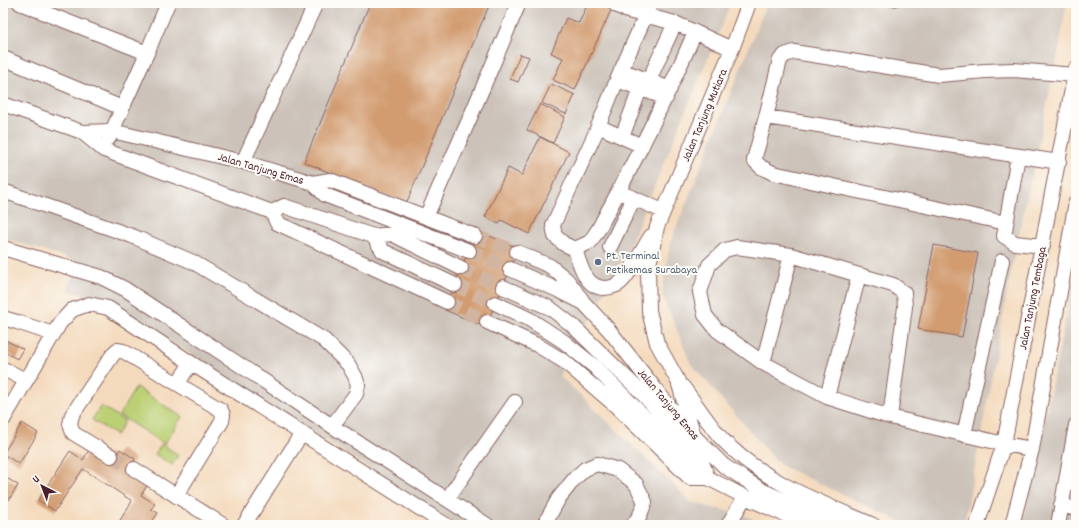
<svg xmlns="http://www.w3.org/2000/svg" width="1079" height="528" viewBox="0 0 1079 528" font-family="Dekko,sans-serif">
  <rect width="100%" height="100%" fill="#fdfcf7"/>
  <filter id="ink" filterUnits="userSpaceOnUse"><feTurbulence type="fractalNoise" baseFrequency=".025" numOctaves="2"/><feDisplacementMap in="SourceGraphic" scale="8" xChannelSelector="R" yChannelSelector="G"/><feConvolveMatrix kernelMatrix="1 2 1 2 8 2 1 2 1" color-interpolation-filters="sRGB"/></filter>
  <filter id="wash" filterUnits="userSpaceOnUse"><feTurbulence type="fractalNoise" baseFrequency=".012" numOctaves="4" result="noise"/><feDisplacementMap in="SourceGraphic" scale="16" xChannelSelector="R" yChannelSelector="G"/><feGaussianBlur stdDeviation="0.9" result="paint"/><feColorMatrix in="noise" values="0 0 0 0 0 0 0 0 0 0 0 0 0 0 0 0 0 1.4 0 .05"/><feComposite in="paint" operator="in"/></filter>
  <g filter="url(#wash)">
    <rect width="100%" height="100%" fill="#f4dabd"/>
    <path fill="#ccc2b9" d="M 3,3 L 731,3 L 626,254 L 559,376 L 575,390 L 691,502 L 746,516 L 765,525 L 457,525 L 374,471 L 104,299 L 68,291 L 77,261 L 3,238 Z
      M 767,3 L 1067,3 L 1059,49 L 1013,262 L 964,525 L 908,525 L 780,465 L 691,364 L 662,294 L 670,243 Z
      M 1076,269 L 1076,525 L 1022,525 Z"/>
    <path fill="#bbd074" stroke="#827850" d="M 136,387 L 182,417 L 164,444 L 119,415 Z
      M 101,406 L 125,421 L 116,435 L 92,420 Z
      M 162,444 L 178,455 L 172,465 L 155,454 Z"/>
    <g id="blocks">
      <path fill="#d29b70" d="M 370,3 L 490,3 L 406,204 L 304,162 Z
        M 588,3 L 600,3 L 612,8 L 575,90 L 553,80 L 563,58 L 551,53 L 566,18 L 579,23 Z
        M 885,3 L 902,3 L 896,6 L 891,6 Z
        M 520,54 L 529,57 L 518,82 L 510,79 Z
        M 551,84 L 575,95 L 566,114 L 542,103 Z
        M 540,104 L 565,117 L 553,143 L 527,130 Z
        M 540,137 L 569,152 L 529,234 L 501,220 L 499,224 L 485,217 L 508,168 L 522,175 Z
        M 478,231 L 518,248 L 503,287 L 485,327 L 445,310 L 461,268 Z
        M 934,245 L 978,253 L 962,337 L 918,329 Z
        M 3,339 L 23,349 L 17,359 L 3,351 Z
        M 22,423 L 38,433 L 19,464 L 3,454 Z
        M 91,447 L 116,456 L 120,449 L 135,459 L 130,466 L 148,484 L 141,495 L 155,504 L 151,509 L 158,513 L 150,525 L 117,525 L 132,501 L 83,469 L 55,511 L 38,500 L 70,451 L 83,460 Z
        M 3,476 L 18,485 L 9,500 L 3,497 Z"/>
    </g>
  </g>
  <g filter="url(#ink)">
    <use href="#blocks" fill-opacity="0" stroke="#86605e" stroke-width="1"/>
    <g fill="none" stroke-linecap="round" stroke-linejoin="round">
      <path stroke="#d2b5a0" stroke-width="14" stroke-dasharray="14 7" stroke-linecap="butt" d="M 475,236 L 517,252
        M 469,251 L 510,269
        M 461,268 L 503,287
        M 455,285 L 495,303
        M 447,302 L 487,322
        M 111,456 L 134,469"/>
      <defs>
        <path id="minor" d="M 20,3 L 147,53
          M 616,5 L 628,11 L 675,23 L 732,49
          M 3,58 L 122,108
          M 621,70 L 670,89
          M 617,80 L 651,3
          M 649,80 L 675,23
          M 666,98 L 617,80 L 595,134 L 553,225 L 555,236 L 564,244 L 575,249 L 590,242 L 598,230 C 633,165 666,99 695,32
          M 3,104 L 82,132 L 104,150 L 272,212 L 277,223 L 447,302
          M 766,117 L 780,60 L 785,55 L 794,52 L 939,75 L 985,71 L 1014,70 L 1075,75
          M 598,126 L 642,146
          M 82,132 L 112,131 L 243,162 L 313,183 L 325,195 L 469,251
          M 622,137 L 640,89
          M 109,138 L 147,53 L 168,3
          M 1018,156 L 1004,236 L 1015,243 L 1043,246
          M 243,162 L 316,3
          M 313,183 L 330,180 L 475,236
          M 3,191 L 132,236 L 193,262 L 324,340 L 348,364 L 355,376 L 358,385 L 356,394 L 332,426
          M 626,195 L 663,211
          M 272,212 L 284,206 L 373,236 L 383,251 L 455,285
          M 426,217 L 469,120 L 519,3
          M 1006,223 L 773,173 L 761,167 L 754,160 L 766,117 L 1059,162
          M 373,236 L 392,234 L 461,268
          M 610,247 L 634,198
          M 3,248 L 101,277 L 125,289 L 332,426 L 487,525
          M 575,249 C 580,265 585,287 604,288 C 611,288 619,285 623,280 C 634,267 642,250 651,236
          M 517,252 L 550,266 L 567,280 L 582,300
          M 510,269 L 560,291 L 584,303 L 609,330 L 660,395 L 694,436 L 724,466 L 763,491 L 839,525
          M 503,287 L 550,308 L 572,325 L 641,392 L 700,457 L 708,478 L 745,497 L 808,525
          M 495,303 L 529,319 L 563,341 L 594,366 L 695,468 L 708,478
          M 3,318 L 17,322 L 53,334
          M 487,322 L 537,345 L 565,362 L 616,406 L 690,478 L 708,478
          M 763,363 L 791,255
          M 3,370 L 6,370 L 25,380
          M 178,383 L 191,363
          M 683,387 C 696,404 708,423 722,439 C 763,482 820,502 873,525
          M 827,397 L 859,275
          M 890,417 L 905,307 L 904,293 L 893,285 L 791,255 L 737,247 L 725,250 L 709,265 L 700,292 L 705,315 L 717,330 L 763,363 L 827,397 L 890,417 L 1004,444 L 1032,449
          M 3,420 L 60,323 L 72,310 L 89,304 L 108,308 L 191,363 L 446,525
          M 964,435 L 1002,261
          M 694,436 L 678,381 L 657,343 L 649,311 L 648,269 L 657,227 L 732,49 L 749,3
          M 111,456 L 73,433 L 70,424 L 72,415 L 114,353 L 117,350 L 123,351 L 221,410 L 223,415 L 222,421 L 176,496
          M 134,469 L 223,525
          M 447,499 L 515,402
          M 1061,505 L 1076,509
          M 244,525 L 302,433
          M 544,525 L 559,498 L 575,478 L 585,469 L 597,464 L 618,470 L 636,484 L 645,502 L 640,515 L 633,525
          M 728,525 L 745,497
          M 977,525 L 1004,444 L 1076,68
          M 1012,525 L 1032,449 L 1076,202
          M 1058,525 L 1076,425"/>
      </defs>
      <use href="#minor" stroke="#86605e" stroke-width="16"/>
      <use href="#minor" stroke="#fff" stroke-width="14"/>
    </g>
  </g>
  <circle fill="#5c6f8a" stroke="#fdfcf7" stroke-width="1.5" cx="598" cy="262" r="4"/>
  <g text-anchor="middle" stroke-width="4" stroke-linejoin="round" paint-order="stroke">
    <g font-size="12" fill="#4a1f2b" stroke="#fdfcf7">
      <text transform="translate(704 115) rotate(-67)" y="4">Jalan Tanjung Mutiara</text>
      <text transform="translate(261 168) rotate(16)" y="4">Jalan Tanjung Emas</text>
      <text transform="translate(1032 298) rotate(-79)" y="4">Jalan Tanjung Tembaga</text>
      <text transform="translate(669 404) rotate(50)" y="4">Jalan Tanjung Emas</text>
    </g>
    <g font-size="12" fill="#4e5e75" stroke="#fdfcf7" text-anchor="start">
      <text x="606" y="259">Pt. Terminal<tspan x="606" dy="14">Petikemas Surabaya</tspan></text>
    </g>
  </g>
  <rect width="1079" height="528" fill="none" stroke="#fdfcf7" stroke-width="16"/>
  <g transform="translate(42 486) rotate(318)" stroke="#fdfcf7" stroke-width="3" paint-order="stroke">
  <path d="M0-3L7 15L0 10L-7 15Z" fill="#4a1f2b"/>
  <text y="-6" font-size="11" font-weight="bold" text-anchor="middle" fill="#4a1f2b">U</text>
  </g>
</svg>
